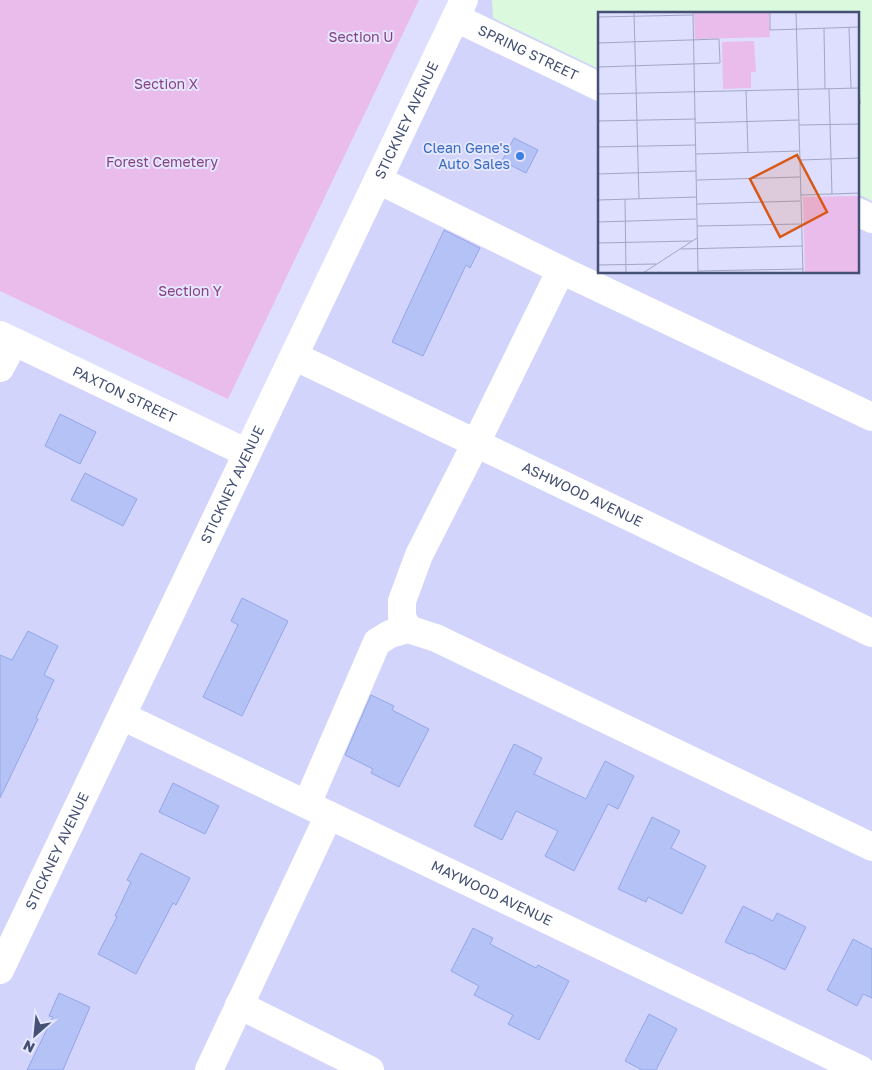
<svg xmlns="http://www.w3.org/2000/svg" width="872" height="1070" viewBox="0 0 872 1070" font-family="'Golos Text',sans-serif">
  <rect width="100%" height="100%" fill="#dedefe"/>
  <path fill="#d2d4fb" fill-rule="evenodd" d="M 464,0 L 872,0 L 872,1070 L 0,1070 L 0,335 L 247,453 ZM 600,14 L 858,14 L 858,272 L 600,272 Z"/>
  <path fill="#dbf9dc" d="M 492,0 L 872,0 L 872,201 L 858,194 L 858,14 L 600,14 L 599,69 L 493,18 Z"/>
  <path fill="#eabceb" d="M 0,0 L 419,0 L 228,399 L 0,291 Z"/>
  <path fill="#b4c2f5" stroke="#93a7e8" d="M 514,138 L 538,150 L 526,173 L 502,161 Z
    M 444,230 L 480,248 L 470,268 L 466,265 L 423,356 L 392,342 Z
    M 60,414 L 96,432 L 80,464 L 45,446 Z
    M 85,473 L 137,499 L 123,526 L 71,500 Z
    M 242,598 L 288,621 L 242,716 L 203,697 L 238,625 L 231,621 Z
    M 28,631 L 58,646 L 44,675 L 54,680 L 36,718 L 38,719 L 0,798 L 0,655 L 12,660 Z
    M 371,695 L 394,706 L 392,710 L 429,729 L 399,787 L 371,773 L 373,769 L 345,755 Z
    M 514,744 L 542,758 L 534,774 L 586,799 L 605,761 L 634,776 L 618,809 L 608,804 L 574,871 L 545,856 L 558,831 L 516,811 L 502,840 L 474,826 Z
    M 173,783 L 219,806 L 205,834 L 159,812 Z
    M 652,817 L 680,831 L 671,848 L 706,866 L 682,914 L 648,897 L 646,902 L 618,889 Z
    M 141,853 L 190,878 L 176,905 L 173,903 L 136,974 L 98,954 L 117,917 L 115,916 L 131,882 L 127,880 Z
    M 743,906 L 773,921 L 777,913 L 806,927 L 785,970 L 751,953 L 750,954 L 725,942 Z
    M 473,928 L 493,938 L 490,944 L 536,968 L 538,965 L 569,981 L 539,1040 L 508,1024 L 513,1015 L 474,995 L 479,986 L 451,971 Z
    M 853,939 L 872,949 L 872,998 L 863,994 L 857,1006 L 827,990 Z
    M 59,993 L 90,1007 L 63,1070 L 27,1070 L 53,1017 L 49,1016 Z
    M 649,1014 L 677,1029 L 656,1070 L 642,1070 L 625,1061 Z"/>
  <g fill="none" stroke-linecap="round" stroke-linejoin="round">
    <g stroke="#fff" stroke-width="28">
      <path id="s1" d="M 456,18 L 600,87"/>
      <path d="M 378,180 L 561,270 L 872,417"/>
      <path d="M 858,212 L 872,219"/>
      <path id="s2" d="M 0,335 L 247,453"/>
      <path id="s3" d="M 294,356 L 872,633"/>
      <path d="M 0,368 L 14,342"/>
      <path d="M 408,629 L 436,638 L 872,847"/>
      <path id="s4" d="M 122,716 L 861,1070"/>
      <path d="M 307,804 L 377,642 L 390,634 L 408,629 L 402,617 L 402,601 L 419,555 L 476,443 L 561,270"/>
      <path id="s5" d="M 0,970 L 464,0"/>
      <path d="M 239,1005 L 370,1070"/>
      <path d="M 209,1070 L 329,815"/>
    </g>
  </g>
  <circle fill="#3f7fe0" stroke="#e5e6ff" stroke-width="2" cx="520" cy="156" r="5"/>
  <g text-anchor="middle" stroke-width="4" stroke-linejoin="round" paint-order="stroke">
    <g font-size="14" fill="#874181" stroke="#e5e6ff">
      <text x="361" y="42">Section U</text>
      <text x="166" y="89">Section X</text>
      <text x="162" y="167">Forest Cemetery</text>
      <text x="190" y="296">Section Y</text>
    </g>
    <g font-size="14" fill="#455174" stroke="#e5e6ff">
      <text dy="5" stroke="none"><textPath href="#s1" startOffset="80">SPRING STREET</textPath></text>
      <text dy="5" stroke="none"><textPath href="#s5" startOffset="942">STICKNEY AVENUE</textPath></text>
      <text dy="5" stroke="none"><textPath href="#s2" startOffset="138">PAXTON STREET</textPath></text>
      <text dy="5" stroke="none"><textPath href="#s5" startOffset="538">STICKNEY AVENUE</textPath></text>
      <text dy="5" stroke="none"><textPath href="#s3" startOffset="320">ASHWOOD AVENUE</textPath></text>
      <text dy="5" stroke="none"><textPath href="#s5" startOffset="132">STICKNEY AVENUE</textPath></text>
      <text dy="5" stroke="none"><textPath href="#s4" startOffset="410">MAYWOOD AVENUE</textPath></text>
    </g>
    <g font-size="14" fill="#366cbe" stroke="#e5e6ff" text-anchor="end">
      <text x="510" y="153">Clean Gene's<tspan x="510" dy="16">Auto Sales</tspan></text>
    </g>
  </g>
  <g transform="translate(598 12)">
    <rect width="261" height="261" fill="#dedefe"/>
    <path d="M 96,0 L 171,0 L 172,25 L 97,27 ZM 156,29 L 158,60 L 153,60 L 153,76 L 125,77 L 124,30 ZM 262,184 L 261,261 L 207,261 L 205,185 Z" fill="#eabceb"/>
    <path fill="none" stroke="#a1a6c7" stroke-width="1" d="M 36,0 L 41,187M 95,0 L 100,261M 172,0 L 172,18 L 262,15M 198,0 L 205,261M 0,5 L 95,3M 251,15 L 253,76M 226,16 L 227,77M 0,31 L 121,27 L 122,51 L 0,55M 261,76 L 262,92M 231,77 L 234,182M 148,79 L 150,141M 0,82 L 262,76M 0,109 L 98,107M 98,111 L 201,108M 201,113 L 262,112M 0,135 L 98,133M 98,142 L 202,139M 202,148 L 262,146M 0,162 L 98,159M 99,168 L 202,165M 203,183 L 262,181M 27,187 L 28,261M 0,188 L 99,185M 99,192 L 202,189M 0,210 L 98,207M 99,214 L 204,212M 0,231 L 94,229M 83,237 L 204,234M 0,253 L 58,252M 100,259 L 205,257M 45,261 L 99,226"/>
    <path fill="#d85816" fill-opacity="0.15" stroke="#d85816" stroke-width="2.5" d="M 199,143 L 229,200 L 182,225 L 152,167 Z"/>
    <rect width="261" height="261" fill="none" stroke="#455174" stroke-width="2.5"/>
  </g>
  <g transform="translate(35 1035) rotate(207)" stroke="#e5e6ff" stroke-width="4" paint-order="stroke">
  <path d="M0-4L9 19L0 12L-9 19Z" fill="#455174"/>
  <text y="-8" font-size="14" font-weight="bold" text-anchor="middle" fill="#455174">N</text>
  </g>
</svg>
